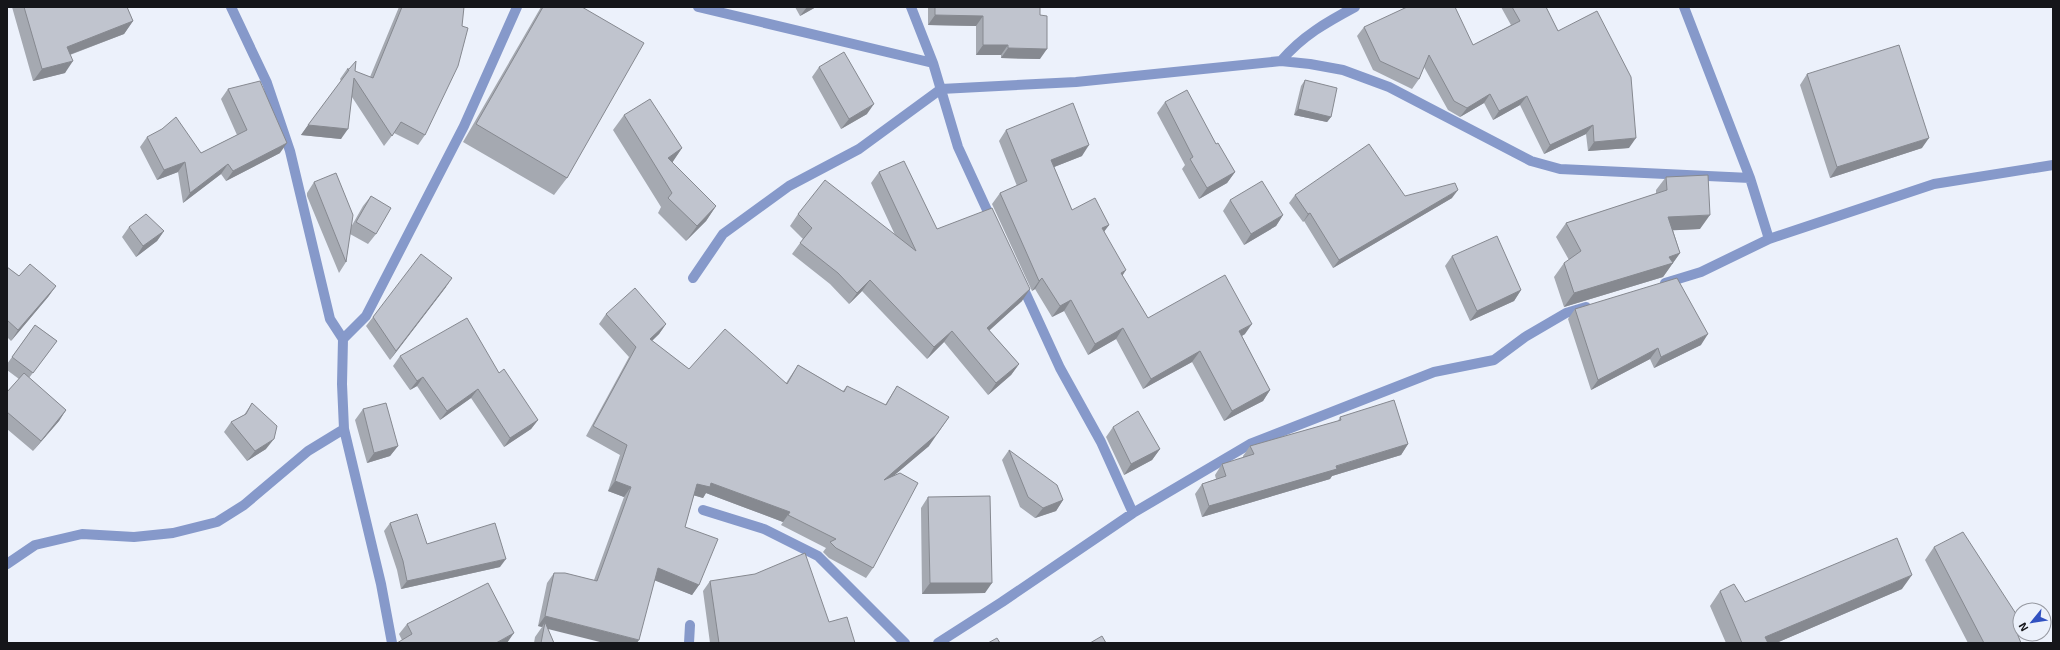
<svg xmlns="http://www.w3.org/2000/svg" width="2060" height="650" viewBox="0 0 2060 650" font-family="'Exo 2',sans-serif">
  <rect width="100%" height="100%" fill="#ecf1fb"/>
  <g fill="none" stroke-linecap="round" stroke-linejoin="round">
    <path stroke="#8699ca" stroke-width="10" d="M 231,7 L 267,83 L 290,151 L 330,319 L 343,339 L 342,384 L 344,429 L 381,584 L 392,643
      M 698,7 L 933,63
      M 911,7 L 933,63 L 958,147 L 993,223
      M 1684,7 L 1750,178 L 1769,239
      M 1281,61 C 1302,36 1327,22 1355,7
      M 693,278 L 723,234 L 789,186 L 859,149 L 941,89 L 1076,82 L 1281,61 L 1310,64 L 1343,70 L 1389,87 L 1531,161 L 1560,169 L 1750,178
      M 1021,283 L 1060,368 L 1101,442 L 1133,513
      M 1665,283 L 1701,272 L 1769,239 L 1934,184 L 2053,165
      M 343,339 L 366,316 L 464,126 L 517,7
      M 703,510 L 764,529 L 818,556 L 905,643
      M 7,564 L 35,545 L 82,534 L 134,537 L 173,533 L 217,522 L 244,505 L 308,451 L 344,429
      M 689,643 L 690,625
      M 938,643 L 1002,602 L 1133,513 L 1250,444 L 1434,372 L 1494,360 L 1525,337 L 1566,313 L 1586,307"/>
  </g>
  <path fill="#a5a9b1" d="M 7,7 L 127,7 L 133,21 L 124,34 L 70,55 L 65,73 L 33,81 L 12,7 L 7,8 Z
    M 399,7 L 464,7 L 425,135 L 418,145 L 394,133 L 384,146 L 352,97 L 341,139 L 301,135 L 341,81 L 340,79 L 347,69 L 370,77 Z
    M 541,7 L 582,7 L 567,178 L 554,195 L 463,142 Z
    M 795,7 L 816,7 L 800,16 Z
    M 928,7 L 1040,7 L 1040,59 L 1001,58 L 1001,55 L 976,55 L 976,26 L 928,25 Z
    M 1501,7 L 1546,7 L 1558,31 L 1629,148 L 1588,151 L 1586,134 L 1544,154 L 1520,105 L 1493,120 L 1484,103 L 1460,117 L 1448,110 L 1424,67 L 1419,79 L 1412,89 L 1373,70 L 1357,36 L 1364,27 L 1473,45 L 1511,25 Z
    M 819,67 L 867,114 L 841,129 L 812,77 Z
    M 1807,74 L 1922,148 L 1830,178 L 1800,85 Z
    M 1305,80 L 1331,117 L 1327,122 L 1294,115 L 1301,86 Z
    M 228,89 L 280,153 L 226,181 L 221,174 L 183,203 L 178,172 L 157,180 L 140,147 L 147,137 L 201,153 L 237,135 L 221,99 Z
    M 1165,102 L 1216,144 L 1235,172 L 1227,183 L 1199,199 L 1182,169 L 1185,165 L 1157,113 Z
    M 624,115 L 682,148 L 672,162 L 716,206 L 706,221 L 686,241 L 658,213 L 661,207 L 613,130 Z
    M 1006,130 L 1082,156 L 1054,167 L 1072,210 L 1109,225 L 1104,231 L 1122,275 L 1148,318 L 1245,334 L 1242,336 L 1270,390 L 1263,401 L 1224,421 L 1192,362 L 1143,389 L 1116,339 L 1088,355 L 1064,311 L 1052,317 L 1035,289 L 1032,291 L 992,204 L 1000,193 L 1017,186 L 999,141 Z
    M 879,172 L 937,229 L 1022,301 L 989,330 L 1019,364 L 1011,375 L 988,395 L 944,342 L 927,359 L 862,291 L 849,304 L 830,284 L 792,254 L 803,239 L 790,226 L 798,214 L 895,235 L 871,183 Z
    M 1666,177 L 1700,229 L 1673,230 L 1680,253 L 1663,277 L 1564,307 L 1554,277 L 1564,263 L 1569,260 L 1556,237 L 1566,223 L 1656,194 L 1656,190 Z
    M 314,182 L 351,227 L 363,206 L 371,196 L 376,234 L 368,244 L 350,234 L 346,262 L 339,273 L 307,196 L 307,193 Z
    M 1295,195 L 1405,196 L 1452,198 L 1333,268 L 1304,221 L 1303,222 L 1289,203 Z
    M 1230,200 L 1283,215 L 1276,226 L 1244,245 L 1223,211 Z
    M 129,227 L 164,231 L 157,241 L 136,257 L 122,237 Z
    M 1452,256 L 1521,290 L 1514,301 L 1470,321 L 1445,266 Z
    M 7,267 L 19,276 L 56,286 L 48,297 L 11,341 L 7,337 Z
    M 446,287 L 390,360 L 366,326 L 373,317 Z
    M 1575,309 L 1701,345 L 1654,368 L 1650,359 L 1591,390 L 1568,319 Z
    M 606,314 L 666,324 L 659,334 L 652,341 L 689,369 L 786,383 L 798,365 L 843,391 L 847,386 L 885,405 L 897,386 L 929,446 L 893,476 L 873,568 L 866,578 L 829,558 L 823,552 L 826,548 L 781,525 L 783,522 L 706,493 L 703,498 L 694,495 L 685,527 L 699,585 L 692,595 L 655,580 L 548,629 L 554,643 L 534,643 L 535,637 L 542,627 L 538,626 L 547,583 L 554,573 L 594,580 L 624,497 L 608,491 L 620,455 L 586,436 L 629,357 L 599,324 Z
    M 35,325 L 57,341 L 29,378 L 66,410 L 59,421 L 33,451 L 7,429 L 7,392 L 19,379 L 7,370 L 7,364 Z
    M 400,356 L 499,373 L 538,420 L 531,429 L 504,447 L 471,398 L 440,420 L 417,386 L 410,390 L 393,366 Z
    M 252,403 L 266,449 L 247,461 L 224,432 L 231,422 L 244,415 Z
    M 363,409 L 398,446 L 390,456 L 367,463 L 355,420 Z
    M 1340,417 L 1408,444 L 1401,455 L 1332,476 L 1330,479 L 1202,517 L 1195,494 L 1202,484 L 1216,479 L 1215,475 L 1222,464 L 1243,458 L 1243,456 L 1250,446 L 1338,421 Z
    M 1113,427 L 1160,449 L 1152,460 L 1124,475 L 1106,437 Z
    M 1009,450 L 1063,500 L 1056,511 L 1035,518 L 1020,507 L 1002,460 Z
    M 928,497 L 985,593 L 922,594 L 921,508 Z
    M 390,523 L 427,544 L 500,567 L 401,589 L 397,570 L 384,531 Z
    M 1934,547 L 2020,620 L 2020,628 L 2017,633 L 2021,643 L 1968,643 L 1925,560 Z
    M 710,581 L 829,622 L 855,643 L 710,643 L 703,591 Z
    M 1902,589 L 1776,643 L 1726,643 L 1710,606 L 1720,591 L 1745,602 Z
    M 407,624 L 507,643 L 402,640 L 399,634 Z"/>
  <path fill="#868990" d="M 807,7 L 816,7 L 800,16 Z
    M 935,15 L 983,16 L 976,26 L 928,25 Z
    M 133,21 L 124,34 L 58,59 L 67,47 Z
    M 983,45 L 1008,45 L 1001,55 L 976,55 Z
    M 1008,48 L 1047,49 L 1040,59 L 1001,58 Z
    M 73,61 L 65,73 L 33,81 L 42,69 Z
    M 1490,94 L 1484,103 L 1460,117 L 1467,108 Z
    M 1527,96 L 1520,105 L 1493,120 L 1499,111 Z
    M 874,104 L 867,114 L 841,129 L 849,119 Z
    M 1298,109 L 1331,117 L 1327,122 L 1294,115 Z
    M 308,125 L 348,129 L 341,139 L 301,135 Z
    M 1593,125 L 1586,134 L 1544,154 L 1550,145 Z
    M 1636,138 L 1629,148 L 1588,151 L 1594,142 Z
    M 1929,138 L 1922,148 L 1830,178 L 1837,167 Z
    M 287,143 L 280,153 L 226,181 L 233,171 Z
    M 1089,145 L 1082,156 L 1044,171 L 1051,160 Z
    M 682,148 L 672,163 L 668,158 Z
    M 185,162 L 178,172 L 157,180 L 164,170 Z
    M 228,164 L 221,174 L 183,203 L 190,193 Z
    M 1235,172 L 1227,183 L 1199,199 L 1207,188 Z
    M 1458,190 L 1452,198 L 1333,268 L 1339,260 Z
    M 716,206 L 706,221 L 686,241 L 697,226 Z
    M 1310,213 L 1304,221 L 1303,222 L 1308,214 Z
    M 1283,215 L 1276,226 L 1244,245 L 1251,234 Z
    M 1710,215 L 1700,229 L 1659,231 L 1668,217 Z
    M 1109,225 L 1101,236 L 1102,228 Z
    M 164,231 L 157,241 L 136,257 L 143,246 Z
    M 1680,253 L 1663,277 L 1564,307 L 1574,293 L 1669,257 Z
    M 1126,270 L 1119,281 L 1121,273 Z
    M 452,278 L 446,287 L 390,360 L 396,351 Z
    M 1042,278 L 1035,289 L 1032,291 L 1039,281 Z
    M 870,280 L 862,291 L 849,304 L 857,293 Z
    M 56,286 L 48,297 L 11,341 L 18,330 Z
    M 1030,289 L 1022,301 L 980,339 L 987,328 Z
    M 1521,290 L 1514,301 L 1470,321 L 1477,311 Z
    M 1071,300 L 1064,311 L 1052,317 L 1060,306 Z
    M 666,324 L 659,334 L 643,349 L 650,339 Z
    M 1252,324 L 1245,334 L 1231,342 L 1239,331 Z
    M 1123,328 L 1116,339 L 1088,355 L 1095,344 Z
    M 952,331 L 944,342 L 927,359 L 934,347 Z
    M 1708,334 L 1701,345 L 1654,368 L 1661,357 Z
    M 1658,348 L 1650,359 L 1591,390 L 1598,380 Z
    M 1200,351 L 1192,362 L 1143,389 L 1151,379 Z
    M 1019,364 L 1011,375 L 988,395 L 996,383 Z
    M 423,377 L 417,386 L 410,390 L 417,381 Z
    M 478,389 L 471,398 L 440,420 L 447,411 Z
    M 1270,390 L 1263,401 L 1224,421 L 1232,411 Z
    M 66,410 L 59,421 L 33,451 L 41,441 Z
    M 949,417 L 929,446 L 877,490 L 884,480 Z
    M 538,420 L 531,429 L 504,447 L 510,438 Z
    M 274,439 L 266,449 L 247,461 L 255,451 Z
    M 1408,444 L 1401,455 L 1332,476 L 1330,479 L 1202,517 L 1209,506 Z
    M 398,446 L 390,456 L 367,463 L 374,453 Z
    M 1160,449 L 1152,460 L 1124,475 L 1131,464 Z
    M 615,481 L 631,487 L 624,497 L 608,491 Z
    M 711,483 L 790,512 L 783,522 L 706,493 L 703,498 L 689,494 L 697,484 Z
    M 1063,500 L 1056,511 L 1035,518 L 1043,508 Z
    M 506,559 L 500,567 L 401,589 L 407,581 Z
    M 658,568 L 699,585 L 692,595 L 651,579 Z
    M 1912,575 L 1902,589 L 1776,643 L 1761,643 L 1765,637 Z
    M 930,583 L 992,583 L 985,593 L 922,594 Z
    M 545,616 L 639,640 L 637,643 L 604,643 L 544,628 L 545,622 L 542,627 L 538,626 Z
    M 2020,626 L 2020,628 L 2014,637 L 2015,628 Z
    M 514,633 L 507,643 L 496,643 Z"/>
  <path fill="#c0c4ce" stroke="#868990" d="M 24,7 L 127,7 L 133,21 L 67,47 L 73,61 L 42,69 Z
    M 402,7 L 464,7 L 462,26 L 468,28 L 458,66 L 425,135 L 401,122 L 392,136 L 354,78 L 348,129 L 308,125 L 349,70 L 347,69 L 349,69 L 356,61 L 355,71 L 373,78 Z
    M 543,7 L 582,7 L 644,43 L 567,178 L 476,124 Z
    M 935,7 L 1040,7 L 1040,15 L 1047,16 L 1047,49 L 1008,48 L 1008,45 L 983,45 L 983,16 L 935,15 Z
    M 1407,7 L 1455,7 L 1473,45 L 1520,21 L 1512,7 L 1546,7 L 1558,31 L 1597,11 L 1631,77 L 1636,138 L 1594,142 L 1593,125 L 1550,145 L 1527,96 L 1499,111 L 1490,94 L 1467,108 L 1454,101 L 1429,55 L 1419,79 L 1380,61 L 1364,27 Z
    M 1899,45 L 1929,138 L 1837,167 L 1807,74 Z
    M 844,52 L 874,104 L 849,119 L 819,67 Z
    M 1305,80 L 1337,88 L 1331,117 L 1298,109 Z
    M 260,81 L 287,143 L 233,171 L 228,164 L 190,193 L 185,162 L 164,170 L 147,137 L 162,129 L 176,117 L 201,153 L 247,130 L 228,89 Z
    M 1187,90 L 1216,144 L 1218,143 L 1235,172 L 1207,188 L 1190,159 L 1193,157 L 1165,102 Z
    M 650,99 L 682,148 L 668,158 L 716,206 L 697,226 L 668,198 L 672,193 L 624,115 Z
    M 1073,103 L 1089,145 L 1051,160 L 1072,210 L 1095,198 L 1109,225 L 1102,228 L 1126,270 L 1121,273 L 1148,318 L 1225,275 L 1252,324 L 1239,331 L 1270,390 L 1232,411 L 1200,351 L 1151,379 L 1123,328 L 1095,344 L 1071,300 L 1060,306 L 1042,278 L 1039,281 L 1000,193 L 1027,181 L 1006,130 Z
    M 1369,144 L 1405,196 L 1455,183 L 1458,190 L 1339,260 L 1310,213 L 1308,214 L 1295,195 Z
    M 904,161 L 937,229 L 992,208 L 1030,289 L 987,328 L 1019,364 L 996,383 L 952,331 L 934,347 L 870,280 L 857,293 L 838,273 L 800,243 L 812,228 L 798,214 L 825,180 L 916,251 L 879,172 Z
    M 336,173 L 353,215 L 346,262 L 314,182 Z
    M 1708,175 L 1710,215 L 1668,217 L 1680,253 L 1669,257 L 1673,263 L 1574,293 L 1564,263 L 1581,251 L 1566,223 L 1667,190 L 1666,177 Z
    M 1262,181 L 1283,215 L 1251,234 L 1230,200 Z
    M 371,196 L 391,208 L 376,234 L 356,222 Z
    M 146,214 L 164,231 L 143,246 L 129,227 Z
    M 1497,236 L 1521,290 L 1477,311 L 1452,256 Z
    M 421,254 L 452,278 L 396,351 L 373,317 Z
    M 30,264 L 56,286 L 18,330 L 7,320 L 7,267 L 19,276 Z
    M 1677,278 L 1708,334 L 1661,357 L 1658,348 L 1598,380 L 1575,309 Z
    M 635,288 L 666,324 L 650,339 L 689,369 L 725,329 L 787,384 L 798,365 L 844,392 L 847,386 L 886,405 L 897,386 L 949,417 L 936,435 L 884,480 L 900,473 L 918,483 L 873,568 L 836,548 L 830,542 L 836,539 L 788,515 L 790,512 L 711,483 L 710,487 L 697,484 L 685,527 L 718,539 L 699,585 L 658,568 L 639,640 L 545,616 L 554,573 L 565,573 L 597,581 L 631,487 L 615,481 L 627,445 L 593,426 L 636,347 L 606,314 Z
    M 467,318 L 499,373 L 504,369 L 538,420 L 510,438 L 478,389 L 447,411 L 423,377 L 417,381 L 400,356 Z
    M 35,325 L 57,341 L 33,373 L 12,357 Z
    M 24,373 L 66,410 L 41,441 L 7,412 L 7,392 Z
    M 1394,400 L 1408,444 L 1336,466 L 1337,469 L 1209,506 L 1202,484 L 1226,476 L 1222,464 L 1254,454 L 1250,446 L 1341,420 L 1340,417 Z
    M 252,403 L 277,426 L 274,439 L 255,451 L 231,422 L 246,414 Z
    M 386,403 L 398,446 L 374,453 L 363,409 Z
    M 1138,411 L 1160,449 L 1131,464 L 1113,427 Z
    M 1009,450 L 1057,485 L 1063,500 L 1043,508 L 1028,497 Z
    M 990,496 L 992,583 L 930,583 L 928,497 Z
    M 417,514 L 427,544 L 495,523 L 506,559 L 407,581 L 403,561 L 390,523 Z
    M 1963,532 L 2020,620 L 2020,626 L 2015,628 L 2021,643 L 1984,643 L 1934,547 Z
    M 1897,538 L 1912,575 L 1765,637 L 1768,643 L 1742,643 L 1720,591 L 1734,584 L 1745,602 Z
    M 805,553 L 829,622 L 847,617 L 855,643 L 719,643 L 710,581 L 755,574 Z
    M 488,583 L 514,633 L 496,643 L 397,643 L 412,634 L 407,624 Z
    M 545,622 L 554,643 L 541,643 Z
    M 1102,636 L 1106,643 L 1090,643 Z
    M 997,638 L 1000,643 L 988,643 Z"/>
  <rect width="2060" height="650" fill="none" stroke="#15161a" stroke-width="16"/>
  <g transform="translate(2032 622) rotate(240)"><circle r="19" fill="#ecf1fb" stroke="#9699a1"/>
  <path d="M0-3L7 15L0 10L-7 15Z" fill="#3151c1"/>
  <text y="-6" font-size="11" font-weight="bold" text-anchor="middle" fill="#15161a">N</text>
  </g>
</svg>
